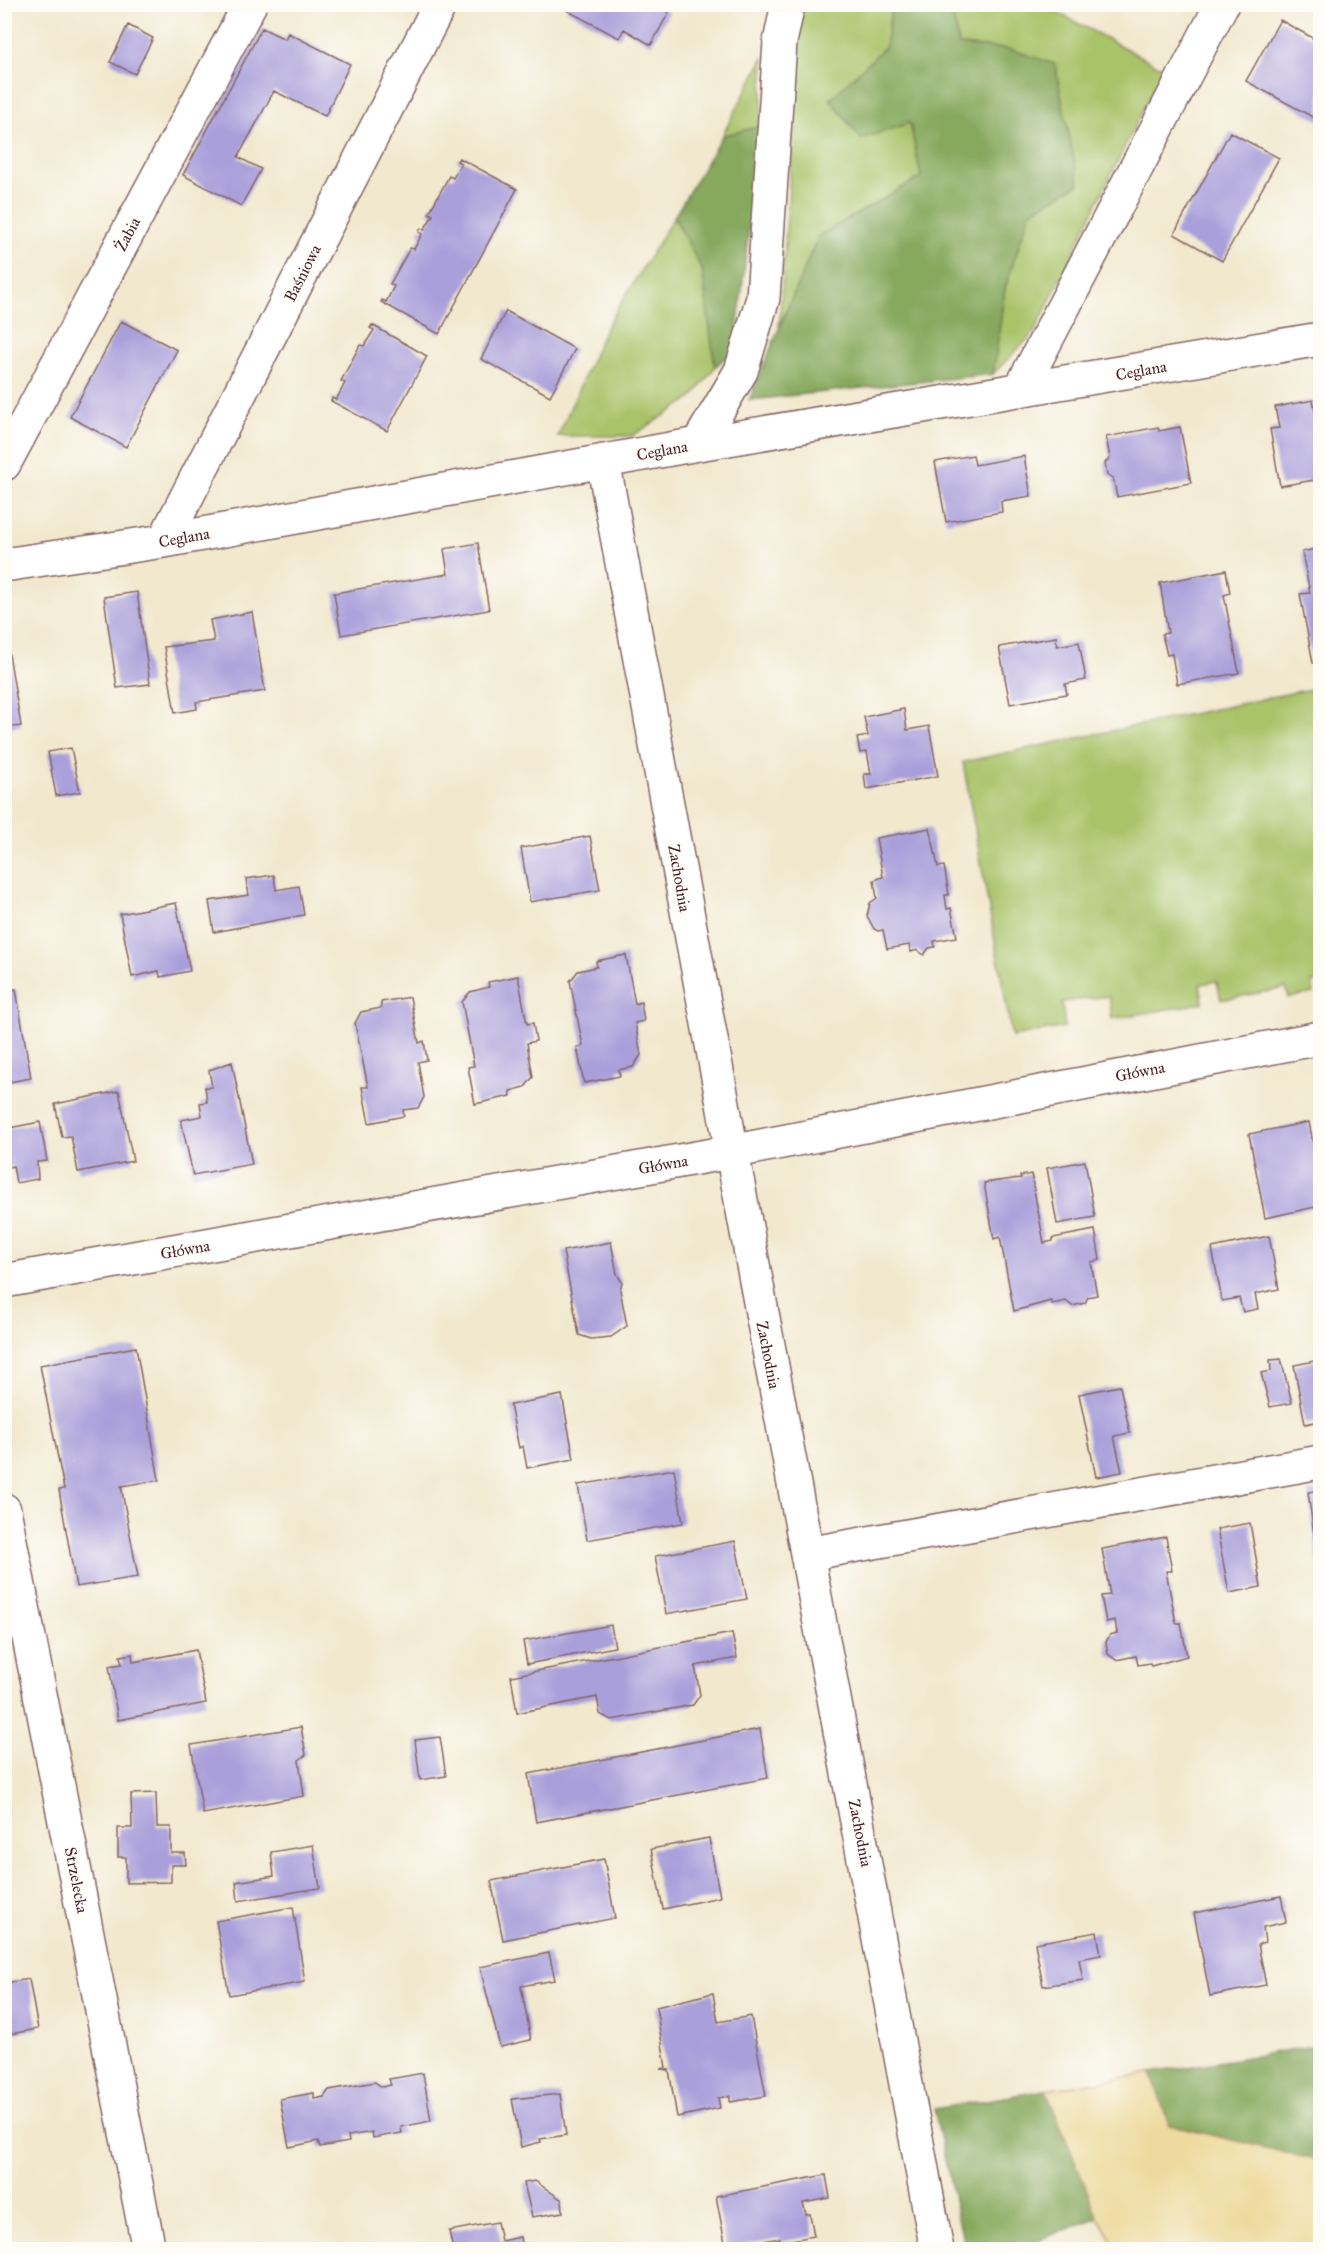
<svg xmlns="http://www.w3.org/2000/svg" width="1325" height="2254" viewBox="0 0 1325 2254" font-family="'IM FELL Great Primer',serif">
  <rect width="100%" height="100%" fill="#fdfcf7"/>
  <filter id="ink" filterUnits="userSpaceOnUse"><feTurbulence type="fractalNoise" baseFrequency=".0167" numOctaves="2"/><feDisplacementMap in="SourceGraphic" scale="12" xChannelSelector="R" yChannelSelector="G"/><feConvolveMatrix kernelMatrix="1 2 1 2 8 2 1 2 1" color-interpolation-filters="sRGB"/></filter>
  <filter id="wash" filterUnits="userSpaceOnUse"><feTurbulence type="fractalNoise" baseFrequency=".008" numOctaves="4" result="noise"/><feDisplacementMap in="SourceGraphic" scale="24" xChannelSelector="R" yChannelSelector="G"/><feGaussianBlur stdDeviation="1.35" result="paint"/><feColorMatrix in="noise" values="0 0 0 0 0 0 0 0 0 0 0 0 0 0 0 0 0 1.4 0 .05"/><feComposite in="paint" operator="in"/></filter>
  <g filter="url(#wash)">
    <rect width="100%" height="100%" fill="#f1e8ce"/>
    <path fill="#a9c369" stroke="#7a714a" stroke-width="1.5" d="M 802,5 L 892,5 L 885,47 L 831,99 L 910,122 L 921,177 L 819,236 L 779,327 Z
      M 951,5 L 1043,5 L 1163,68 L 1034,333 L 993,374 L 1005,288 L 1030,212 L 1010,49 L 959,45 Z
      M 764,57 L 761,126 L 722,136 Z
      M 674,217 L 702,269 L 715,367 L 692,398 L 632,436 L 558,436 L 605,329 Z
      M 1320,687 L 1320,981 L 1312,982 L 1314,993 L 1289,998 L 1286,988 L 1221,1000 L 1217,981 L 1200,984 L 1203,1003 L 1112,1019 L 1109,996 L 1062,1002 L 1065,1027 L 1012,1037 L 963,762 Z"/>
    <path fill="#86a95d" stroke="#686444" stroke-width="1.5" d="M 892,4 L 951,5 L 959,45 L 1010,49 L 1055,64 L 1079,184 L 1030,212 L 1005,288 L 993,374 L 749,400 L 818,236 L 921,177 L 910,123 L 861,139 L 830,99 L 885,47 Z
      M 761,126 L 735,349 L 715,367 L 702,269 L 674,217 L 722,136 Z
      M 1320,2045 L 1320,2161 L 1169,2125 L 1151,2073 Z
      M 1046,2090 L 1098,2217 L 1016,2249 L 965,2249 L 934,2109 Z"/>
    <path fill="#eeda9e" stroke="#9c7c64" stroke-width="1.5" d="M 1151,2073 L 1169,2125 L 1320,2161 L 1320,2249 L 1117,2249 L 1098,2217 L 1046,2090 Z"/>
    <g id="blocks">
      <path fill="#a99fda" d="M 569,4 L 654,4 L 669,12 L 651,45 L 624,29 L 619,38 L 566,10 Z
        M 1280,20 L 1320,42 L 1320,121 L 1246,81 Z
        M 128,25 L 153,38 L 135,74 L 110,62 Z
        M 262,28 L 285,39 L 288,33 L 350,64 L 325,116 L 274,91 L 238,157 L 261,169 L 241,206 L 183,175 Z
        M 1230,132 L 1279,158 L 1222,261 L 1174,234 Z
        M 459,158 L 517,189 L 439,334 L 381,302 L 382,300 L 386,302 L 394,286 L 390,284 L 410,248 L 414,249 L 422,234 L 419,232 L 421,228 L 424,230 L 433,215 L 429,213 L 449,176 L 453,178 L 461,163 L 457,161 Z
        M 506,311 L 575,349 L 550,396 L 481,359 Z
        M 121,321 L 177,350 L 126,447 L 70,417 Z
        M 372,325 L 427,356 L 387,431 L 331,401 L 332,398 L 336,400 L 345,383 L 341,381 L 360,345 L 364,346 L 374,330 L 370,328 Z
        M 1313,400 L 1317,421 L 1320,420 L 1320,479 L 1280,486 L 1270,429 L 1279,428 L 1275,407 Z
        M 1158,427 L 1159,431 L 1180,427 L 1191,483 L 1117,497 L 1113,478 L 1107,475 L 1105,463 L 1110,458 L 1106,437 Z
        M 973,455 L 975,465 L 1024,456 L 1031,496 L 1001,501 L 1002,512 L 946,522 L 935,462 Z
        M 478,543 L 489,610 L 341,635 L 334,593 L 448,574 L 444,549 Z
        M 1320,548 L 1320,662 L 1313,663 L 1300,594 L 1310,593 L 1302,552 Z
        M 1226,570 L 1230,593 L 1224,595 L 1239,673 L 1177,684 L 1172,654 L 1167,655 L 1162,634 L 1168,633 L 1160,583 Z
        M 137,592 L 150,684 L 117,688 L 104,597 Z
        M 252,612 L 265,691 L 196,702 L 197,709 L 175,713 L 164,647 L 214,641 L 210,620 Z
        M 1056,637 L 1057,646 L 1079,642 L 1086,680 L 1065,684 L 1067,694 L 1010,704 L 999,647 Z
        M 8,648 L 21,726 L 4,728 L 4,649 Z
        M 904,709 L 907,730 L 929,726 L 938,776 L 866,789 L 864,774 L 871,774 L 867,752 L 860,753 L 857,738 L 868,736 L 864,717 Z
        M 71,748 L 80,792 L 56,796 L 48,752 Z
        M 930,828 L 938,867 L 944,866 L 949,895 L 945,895 L 947,909 L 951,908 L 957,937 L 934,941 L 935,947 L 929,948 L 924,955 L 917,950 L 911,952 L 909,945 L 887,949 L 883,930 L 878,931 L 874,929 L 867,916 L 870,903 L 877,898 L 874,880 L 883,877 L 876,838 Z
        M 590,836 L 600,890 L 530,902 L 521,848 Z
        M 274,875 L 276,890 L 299,886 L 304,915 L 214,932 L 209,901 L 249,895 L 246,879 Z
        M 176,903 L 190,971 L 160,977 L 159,971 L 132,977 L 120,914 Z
        M 626,955 L 635,1004 L 641,1002 L 644,1021 L 635,1023 L 641,1055 L 633,1067 L 618,1070 L 620,1076 L 584,1083 L 577,1047 L 583,1046 L 570,981 L 578,971 L 597,967 L 596,961 Z
        M 518,976 L 527,1024 L 533,1023 L 536,1041 L 527,1043 L 533,1077 L 525,1087 L 510,1091 L 511,1096 L 475,1104 L 468,1067 L 474,1066 L 462,1002 L 470,992 L 489,987 L 488,982 Z
        M 16,989 L 31,1078 L 4,1083 L 4,991 Z
        M 410,997 L 419,1043 L 424,1041 L 427,1060 L 418,1062 L 424,1097 L 418,1108 L 403,1110 L 404,1116 L 369,1123 L 362,1087 L 368,1087 L 355,1023 L 361,1012 L 381,1008 L 381,1002 Z
        M 232,1062 L 252,1164 L 193,1175 L 181,1120 L 202,1116 L 200,1103 L 207,1102 L 205,1087 L 212,1087 L 209,1070 Z
        M 119,1091 L 133,1161 L 78,1172 L 71,1136 L 62,1137 L 55,1104 Z
        M 40,1122 L 47,1161 L 37,1162 L 38,1179 L 16,1183 L 13,1166 L 4,1168 L 4,1129 Z
        M 1309,1122 L 1320,1182 L 1320,1206 L 1265,1218 L 1249,1134 Z
        M 1085,1161 L 1095,1217 L 1057,1224 L 1047,1168 Z
        M 1031,1174 L 1044,1243 L 1053,1241 L 1053,1238 L 1095,1230 L 1100,1260 L 1091,1262 L 1097,1295 L 1088,1297 L 1085,1303 L 1072,1306 L 1066,1301 L 1052,1304 L 1051,1301 L 1014,1311 L 1000,1237 L 994,1239 L 984,1183 L 1021,1178 L 1020,1176 Z
        M 1269,1236 L 1279,1289 L 1255,1294 L 1258,1309 L 1243,1312 L 1239,1298 L 1222,1301 L 1212,1248 Z
        M 611,1242 L 617,1274 L 622,1282 L 620,1290 L 627,1326 L 611,1337 L 591,1339 L 579,1335 L 563,1251 Z
        M 136,1347 L 159,1480 L 121,1486 L 138,1577 L 76,1587 L 59,1490 L 64,1489 L 40,1365 Z
        M 1281,1359 L 1292,1403 L 1270,1407 L 1261,1373 L 1271,1371 L 1270,1360 Z
        M 1320,1360 L 1320,1421 L 1305,1424 L 1294,1365 Z
        M 1120,1386 L 1130,1433 L 1114,1436 L 1122,1472 L 1096,1477 L 1079,1394 Z
        M 562,1395 L 574,1459 L 527,1468 L 523,1446 L 519,1448 L 510,1405 Z
        M 674,1469 L 683,1523 L 587,1540 L 578,1485 Z
        M 1320,1490 L 1320,1563 L 1318,1563 L 1308,1492 Z
        M 1250,1523 L 1261,1587 L 1229,1593 L 1217,1529 Z
        M 1166,1537 L 1172,1571 L 1166,1571 L 1176,1623 L 1181,1623 L 1187,1656 L 1151,1666 L 1150,1663 L 1138,1665 L 1136,1656 L 1116,1660 L 1108,1654 L 1106,1642 L 1110,1635 L 1117,1633 L 1115,1620 L 1106,1622 L 1101,1596 L 1110,1595 L 1102,1549 Z
        M 735,1541 L 747,1599 L 666,1614 L 655,1556 Z
        M 611,1625 L 615,1647 L 527,1664 L 523,1641 Z
        M 732,1633 L 737,1658 L 695,1666 L 700,1695 L 693,1705 L 611,1720 L 600,1714 L 597,1697 L 517,1713 L 511,1676 Z
        M 196,1650 L 206,1703 L 118,1720 L 109,1666 L 122,1664 L 120,1656 L 132,1654 L 133,1662 Z
        M 301,1727 L 306,1755 L 299,1760 L 304,1796 L 203,1814 L 191,1745 Z
        M 760,1729 L 768,1778 L 536,1822 L 528,1774 Z
        M 440,1737 L 446,1776 L 420,1780 L 415,1740 Z
        M 156,1793 L 157,1827 L 171,1827 L 171,1853 L 185,1853 L 186,1865 L 171,1865 L 171,1882 L 126,1883 L 126,1857 L 118,1857 L 118,1828 L 132,1828 L 131,1794 Z
        M 709,1838 L 720,1897 L 663,1909 L 651,1849 Z
        M 313,1845 L 320,1888 L 238,1901 L 236,1882 L 274,1876 L 271,1852 Z
        M 604,1859 L 615,1918 L 503,1940 L 491,1881 Z
        M 1281,1896 L 1286,1922 L 1263,1927 L 1265,1942 L 1258,1944 L 1266,1985 L 1210,1996 L 1194,1913 Z
        M 293,1907 L 305,1982 L 229,1995 L 216,1921 Z
        M 1097,1932 L 1101,1955 L 1079,1959 L 1083,1980 L 1043,1986 L 1035,1943 Z
        M 549,1953 L 555,1980 L 521,1986 L 531,2040 L 500,2047 L 480,1967 Z
        M 29,1979 L 38,2029 L 4,2035 L 4,1983 Z
        M 713,1993 L 718,2022 L 751,2016 L 766,2096 L 730,2102 L 730,2096 L 718,2098 L 720,2108 L 677,2117 L 669,2070 L 660,2069 L 666,2068 L 656,2007 Z
        M 423,2073 L 431,2121 L 401,2127 L 402,2133 L 373,2138 L 372,2132 L 348,2136 L 349,2142 L 320,2147 L 318,2141 L 289,2147 L 280,2099 L 314,2093 L 314,2099 L 324,2097 L 329,2090 L 375,2082 L 382,2087 L 391,2085 L 389,2079 Z
        M 560,2094 L 566,2135 L 540,2139 L 541,2142 L 521,2147 L 512,2099 Z
        M 826,2175 L 830,2198 L 803,2203 L 806,2214 L 810,2214 L 814,2236 L 780,2242 L 780,2238 L 726,2248 L 716,2196 Z
        M 535,2181 L 562,2200 L 563,2212 L 532,2217 L 524,2183 Z
        M 497,2222 L 501,2241 L 520,2237 L 522,2250 L 453,2250 L 449,2231 Z"/>
    </g>
  </g>
  <g filter="url(#ink)">
    <use href="#blocks" fill-opacity="0" stroke="#846564" stroke-width="1.5"/>
    <g fill="none" stroke-linecap="round" stroke-linejoin="round">
      <defs>
        <path id="minor" d="M 1020,390 L 1222,4
          M 698,444 L 741,371 L 763,298 L 780,42 L 788,4
          M 603,461 L 937,2250
          M 4,464 L 250,4
          M 164,541 L 440,4
          M 4,565 L 164,541 L 698,444 L 1320,339
          M 4,1281 L 730,1152 L 1320,1038
          M 4,1510 L 149,2250
          M 807,1554 L 1320,1462"/>
      </defs>
      <use href="#minor" stroke="#846564" stroke-width="36"/>
      <use href="#minor" stroke="#fff" stroke-width="33"/>
    </g>
  </g>
  <g text-anchor="middle" stroke-width="5" stroke-linejoin="round" paint-order="stroke">
    <g font-size="16" fill="#4a1f2b" stroke="#fdfcf7">
      <text transform="translate(127 234) rotate(-62)" y="6">Żabia</text>
      <text transform="translate(302 273) rotate(-63)" y="6">Baśniowa</text>
      <text transform="translate(1141 370) rotate(-10)" y="6">Ceglana</text>
      <text transform="translate(662 450) rotate(-10)" y="6">Ceglana</text>
      <text transform="translate(184 537) rotate(-10)" y="6">Ceglana</text>
      <text transform="translate(680 878) rotate(80)" y="6">Zachodnia</text>
      <text transform="translate(1140 1071) rotate(-11)" y="6">Główna</text>
      <text transform="translate(663 1164) rotate(-10)" y="6">Główna</text>
      <text transform="translate(185 1249) rotate(-10)" y="6">Główna</text>
      <text transform="translate(769 1355) rotate(79)" y="6">Zachodnia</text>
      <text transform="translate(861 1833) rotate(79)" y="6">Zachodnia</text>
      <text transform="translate(77 1880) rotate(79)" y="6">Strzelecka</text>
    </g>
  </g>
  <rect width="1325" height="2254" fill="none" stroke="#fdfcf7" stroke-width="24"/>
</svg>
